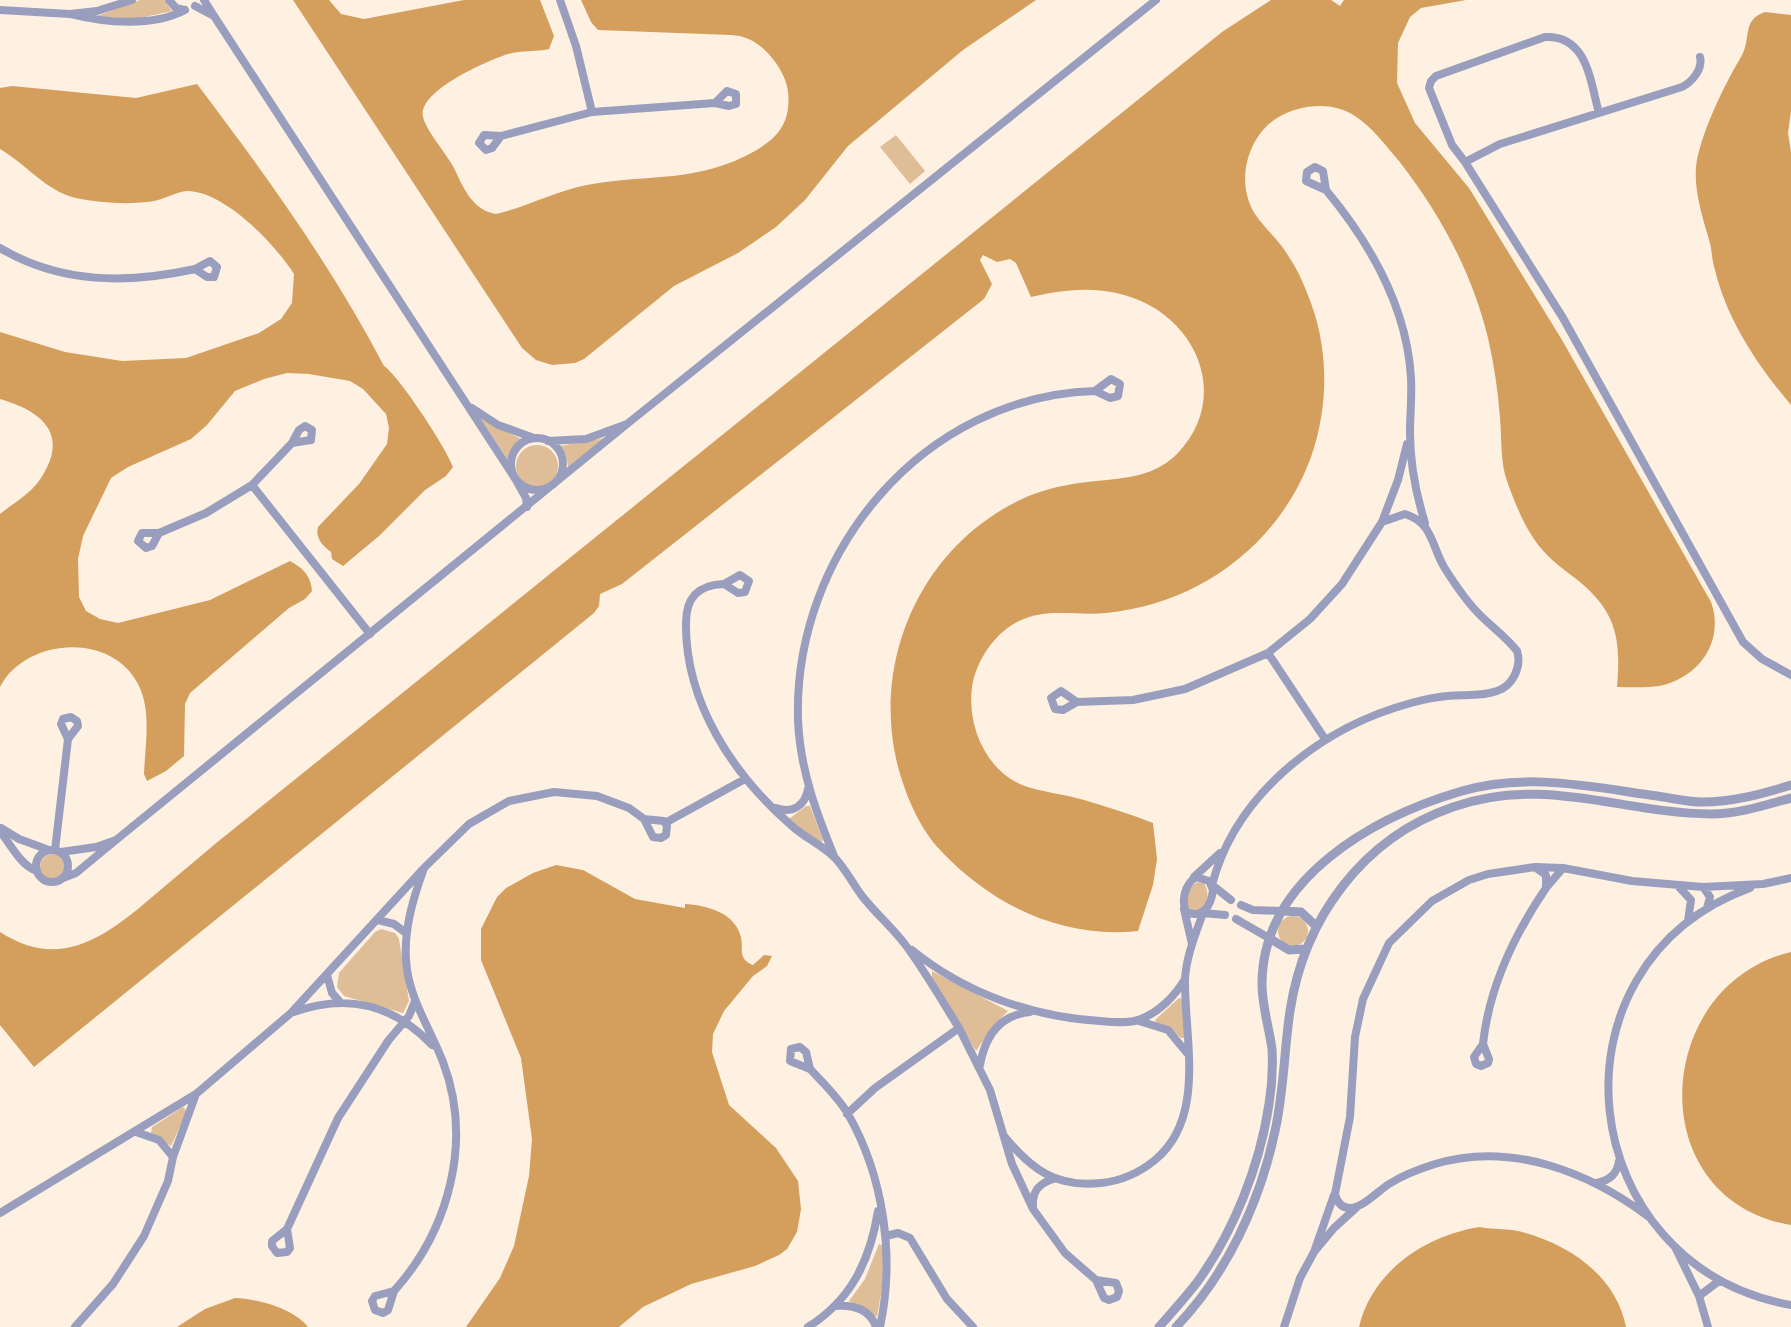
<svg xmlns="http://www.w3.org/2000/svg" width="1791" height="1327" viewBox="0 0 1791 1327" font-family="Rubik,sans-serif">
  <rect width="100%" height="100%" fill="#fef1e2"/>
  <path fill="#debd97" d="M 140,0 L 164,0 L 172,11 L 140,18 L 100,19 L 97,16 Z
    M 896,135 L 925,171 L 910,184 L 880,147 Z
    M 481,419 L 521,439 L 512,449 L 508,460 Z
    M 605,438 L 569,470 L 566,456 L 560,446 Z
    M516 466a21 21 0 1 1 42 0a21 21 0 1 1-42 0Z
    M 806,806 L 810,806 L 823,840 L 820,843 L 789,819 Z
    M40 867a13 13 0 1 1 26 0a13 13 0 1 1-26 0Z
    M 1198,882 L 1204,883 C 1211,895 1207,906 1195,913 L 1186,908 C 1186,897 1188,886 1198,882 Z
    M1278 931a15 15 0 1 1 30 0a15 15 0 1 1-30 0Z
    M 381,929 L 395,933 L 399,939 L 409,1001 L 403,1013 L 344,996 L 337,987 L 339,973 L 375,932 Z
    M 932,971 L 1008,1011 L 993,1026 L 976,1051 L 932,978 Z
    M 1179,998 L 1184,1000 L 1186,1038 L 1181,1038 L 1170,1028 L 1156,1023 L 1155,1020 Z
    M 183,1107 L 187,1111 L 171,1146 L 151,1133 L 152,1127 Z
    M 879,1244 L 883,1246 L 883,1281 L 877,1317 L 849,1301 L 865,1279 Z"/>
  <path fill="#d49e5d" d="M 293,0 L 329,0 L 341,14 L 364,19 L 464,0 L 540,0 L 554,36 L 549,49 C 537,52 522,50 508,54 C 489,60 417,91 423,117 C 427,132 446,153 454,168 C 463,187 472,210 496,214 C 527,207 555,191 587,185 C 651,173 696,184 755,151 C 770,142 783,132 787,114 C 791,94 787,79 776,63 C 764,47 751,36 731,35 L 598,30 L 591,22 L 581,0 L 1036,0 L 963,50 L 848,146 L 805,200 L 776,227 L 738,253 L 674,286 L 584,359 L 575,363 L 552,365 L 536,360 L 522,348 Z
    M 1271,0 L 1331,0 L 1340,6 L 1344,0 L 1466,0 L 1421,8 L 1410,17 L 1398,43 L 1397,83 L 1415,123 L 1469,188 L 1562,340 L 1711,602 C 1725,641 1699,678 1659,686 C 1646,688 1631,687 1617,687 C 1621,640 1617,613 1580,582 C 1566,571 1550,560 1539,546 C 1524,527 1515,503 1507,481 C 1500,461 1502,439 1500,418 C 1498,391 1494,364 1488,338 C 1472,272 1440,214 1399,161 C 1386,146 1372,127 1355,116 C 1332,101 1300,104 1277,118 C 1247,137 1235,183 1255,214 C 1265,229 1280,241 1289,257 C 1299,272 1306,289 1312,306 C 1329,354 1328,409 1311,457 C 1279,545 1199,604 1106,613 C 1075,616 1046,607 1017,622 C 994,634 976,661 972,687 C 967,725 985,769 1022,785 C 1041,792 1064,794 1084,800 C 1107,807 1130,814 1153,823 L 1157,859 L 1153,885 L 1138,931 C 1063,939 993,906 941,851 C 919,828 905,794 897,763 C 872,659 922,547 1020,500 C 1038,491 1059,486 1079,483 C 1113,478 1150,481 1177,454 C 1233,396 1195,314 1124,295 C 1092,286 1063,290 1031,297 L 1016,263 L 1010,259 L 997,262 L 983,255 L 980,260 L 992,284 L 984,299 L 622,584 L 600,594 L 599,606 L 594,613 L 34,1067 L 0,1025 L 0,932 C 60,971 105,937 151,898 C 172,880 194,862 215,844 L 1222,32 Z
    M 1765,12 L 1791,15 L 1791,111 L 1788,133 L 1791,152 L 1791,405 C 1758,366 1727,320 1715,270 C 1712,261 1712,252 1710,243 C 1703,219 1694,192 1696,167 C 1699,137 1725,83 1741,57 C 1752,39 1741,20 1765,12 Z
    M 197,84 C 265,174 331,265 384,366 C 399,376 447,449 453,467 L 446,476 L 425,490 L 379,536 L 343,566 L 332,559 L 331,552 C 323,546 315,538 318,527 L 359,484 L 387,444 L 389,428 L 386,414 L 363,389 L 350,381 L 309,374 L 287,373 L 264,379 L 235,391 L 207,425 L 191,439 L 128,467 L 111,478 L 83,536 L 78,559 L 79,597 L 86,611 L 100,619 L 118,623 L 210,600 L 290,561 C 303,568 311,576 312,591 L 305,599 L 289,608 L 190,693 L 185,704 L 184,756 L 166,771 L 147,781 L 144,774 C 145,745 152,711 138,684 C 111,631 25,638 0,687 L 0,514 C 12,504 30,494 39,481 C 70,436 45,412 0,399 L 0,332 L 65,352 L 122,361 L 186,358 L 259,333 L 281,319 L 292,303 L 294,274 C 275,244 226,193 189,191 C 177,191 165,199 154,201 C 129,205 101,203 76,198 C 46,191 26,164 0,149 L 0,88 L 12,86 L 136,98 Z
    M 556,865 L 583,870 L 635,899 L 685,908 L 685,904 C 705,905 733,912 740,934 C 745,948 736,958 753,965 L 764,955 L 772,956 L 767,966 L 753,976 L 724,1011 L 713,1034 L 712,1052 L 729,1105 L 776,1148 L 798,1181 L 801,1209 L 797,1232 L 787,1249 L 779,1255 L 755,1266 L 691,1284 L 643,1307 L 619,1327 L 466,1327 L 500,1278 L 514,1246 L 529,1176 L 532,1139 L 521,1058 L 481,960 L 481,929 L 497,897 L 506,888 L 533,873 Z
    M 1791,952 L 1791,1225 C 1641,1200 1651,986 1791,952 Z
    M 1480,1227 C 1494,1230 1509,1228 1522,1232 C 1570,1245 1616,1276 1626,1327 L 1359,1327 C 1372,1271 1426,1235 1480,1227 Z
    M 235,1298 C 258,1299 293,1308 308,1327 L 177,1327 L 205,1309 Z"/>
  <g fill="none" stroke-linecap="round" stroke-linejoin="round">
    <path stroke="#9a9ebe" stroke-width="8" d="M 132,0 L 97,11 L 70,14 C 105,23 153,27 185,10
      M 169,0 L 176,8 L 184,10
      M 560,0 L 576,46 L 592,112
      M 195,6 L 214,16 L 204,0
      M 0,10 L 70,14
      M 214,16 L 516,480 L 526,498 L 527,507
      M 1700,57 C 1703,69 1692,82 1682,87 L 1500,144 L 1465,162 L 1563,318 L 1743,642 L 1762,659 L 1791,675
      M 727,91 L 736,94 L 736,104 L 729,106 L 715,103 Z
      M 484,135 L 501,136 L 492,148 L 486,150 L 479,143 Z
      M 501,136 L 592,112 L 715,103
      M 1465,162 L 1452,145 L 1429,88 L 1431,81 L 1436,76 L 1545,37 C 1587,35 1590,80 1599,113
      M 1315,167 L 1323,171 L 1326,190 L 1306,181 L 1307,172 Z
      M 1326,190 C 1370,243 1407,307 1411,378 C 1412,397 1410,415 1410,433 C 1410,464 1416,494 1425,523
      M 0,248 C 61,284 127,284 195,269
      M 210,261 L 217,267 L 214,277 L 207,277 L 195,269 Z
      M 1111,379 L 1120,384 L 1118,396 L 1110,398 L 1095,391 Z
      M 472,408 L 498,425 L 534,438
      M 627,424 L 1156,0
      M 305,426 L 312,430 L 311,440 L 292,443 L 299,430 Z
      M511 464a26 26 0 1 1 52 0a26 26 0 1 1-52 0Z
      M 252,485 L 370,634
      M 1382,522 L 1398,480 L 1407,444
      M 142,533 L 159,533 L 152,546 L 146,548 L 138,541 Z
      M 159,533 L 206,513 L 252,485 L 292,443
      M 740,575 L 749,581 L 745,592 L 738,593 L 724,584 Z
      M 724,584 C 698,585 686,597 686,623 C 685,703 734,776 792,826 C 805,838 824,846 836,859 C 846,870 853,884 862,896 C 876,914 894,929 907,947 C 926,973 942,1001 959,1028 L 875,1088 L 847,1114
      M 1268,653 L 1325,739
      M 1061,691 L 1077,702 L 1063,710 L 1055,709 L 1051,698 Z
      M 1077,702 L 1133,700 L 1185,689 L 1268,653 L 1310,619 L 1342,584 L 1382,522 L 1405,514 C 1433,523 1431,545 1444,567 C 1454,583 1467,602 1480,615 C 1492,627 1506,637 1517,651 C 1522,666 1513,686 1497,691 C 1481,697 1463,694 1447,696 C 1435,697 1422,700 1411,703 C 1322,727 1236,793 1212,885 L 1231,900
      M 71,717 L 77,721 L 78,726 L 68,739 L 61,724 L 63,719 Z
      M 776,808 C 792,814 805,806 808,789
      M 644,819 L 664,821 L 667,826 L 666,835 L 661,838 L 653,837 Z
      M 665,823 L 745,779
      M 1,828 L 19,839 L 49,850
      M 0,831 C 10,844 21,866 37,871
      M 116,840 L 627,424 L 586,439 L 548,441
      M36 866a16 16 0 1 1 32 0a16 16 0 1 1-32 0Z
      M 55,850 L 68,739
      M 61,852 L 96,847 L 116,840 L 76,873 L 63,878
      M 834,856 C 816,812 800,769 798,720 C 793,553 923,396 1095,391
      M 1536,868 L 1546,875 L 1546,888 L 1563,868
      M 1194,877 L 1220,853
      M 1196,877 L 1209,881 L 1213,890 C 1211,906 1203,919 1186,912 C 1181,900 1185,884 1196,877 Z
      M 1679,887 L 1691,900 L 1688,921
      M 1703,887 L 1710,897 L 1707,908
      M 1750,888 C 1539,965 1573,1266 1791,1305
      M 1241,905 L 1253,910 L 1281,911
      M 1184,909 L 1192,944
      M 1236,919 L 1269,938
      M 378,920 L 394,924 L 406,933
      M 912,950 C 965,993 1032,1017 1100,1021 C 1112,1022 1130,1024 1141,1019 C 1159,1012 1175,996 1185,979
      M 327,975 L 332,993 L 340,1002
      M 294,1012 C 347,993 394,1005 432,1045
      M 1139,1021 L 1168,1030 L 1187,1053
      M 959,1028 L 990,1090 L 1012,1164 L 1033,1209 L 1065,1253 L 1096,1280
      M 1483,1044 C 1489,987 1514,935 1546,888
      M 1483,1044 L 1489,1059 L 1488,1063 L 1481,1066 L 1476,1064 L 1474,1057 Z
      M 800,1047 L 806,1052 L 810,1069 L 790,1061 L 791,1049 Z
      M 980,1065 C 985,1037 999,1015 1030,1012
      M 810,1069 C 823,1083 838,1097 848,1114 C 884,1177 895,1257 880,1327
      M 136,1132 L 159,1140 L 173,1157
      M 1004,1136 C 1031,1169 1056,1188 1101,1183 C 1121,1181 1139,1173 1155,1160 C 1207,1117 1184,1037 1185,979 C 1186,957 1196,933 1203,913 L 1225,915
      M 1597,1183 C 1610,1180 1617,1174 1619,1161
      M 1334,1195 L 1314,1252 L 1334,1228 L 1357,1207
      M 1033,1207 C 1032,1192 1038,1184 1053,1179
      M 0,1213 L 196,1094
      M 1649,1217 C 1589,1172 1511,1141 1435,1164 C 1419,1169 1403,1175 1389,1184 C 1378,1191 1364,1207 1350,1208 C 1341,1208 1337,1202 1335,1194 L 1350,1117 L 1355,1037 L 1363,999 L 1389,943 L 1432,901 L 1469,880 L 1488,874 L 1535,867 L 1563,868 L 1632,881 L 1703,887 L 1763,884 L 1791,878
      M 287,1229 L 338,1118 L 388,1041 L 409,1016 L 415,1001
      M 287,1229 L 290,1248 L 287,1252 L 277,1253 L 272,1246 L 272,1241 Z
      M 886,1236 L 898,1233 L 910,1238 L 947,1299 L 973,1327
      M 1676,1249 L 1699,1296 L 1708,1327
      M 1096,1280 L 1116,1283 L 1119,1291 L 1117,1297 L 1109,1300 L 1104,1298 Z
      M 394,1291 C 449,1230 473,1141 443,1062 C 430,1028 408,997 406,960 C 404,929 413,899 423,871
      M 394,1291 L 388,1310 L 383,1313 L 375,1310 L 372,1301 L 375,1296 Z
      M 1699,1296 L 1719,1281
      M 836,1306 C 853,1305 870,1309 876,1327
      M 75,1327 L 113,1284 L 144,1236 L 168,1181 L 173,1157 L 196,1094 L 291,1013 L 425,867 L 469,824 L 509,801 L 554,792 L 597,796 L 629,808 L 644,819
      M 808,1327 C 851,1300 870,1261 878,1211
      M 1284,1327 L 1300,1278 L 1314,1252"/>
    <path stroke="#9a9ebe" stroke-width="9" d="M 1281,911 L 1301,912 L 1316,926
      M 1269,938 L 1289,950 L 1305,949
      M 1159,1327 C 1172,1312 1186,1297 1198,1281 C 1234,1231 1260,1165 1269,1104 C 1272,1086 1273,1067 1272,1049 C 1269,1027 1262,1006 1262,984 C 1262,879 1373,817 1462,791 C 1527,772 1592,787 1657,796 C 1672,798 1687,802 1702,802 C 1733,802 1762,794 1791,785
      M 1176,1327 C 1227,1274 1260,1202 1275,1131 C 1284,1091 1284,1051 1290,1011 C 1304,919 1362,838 1453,807 C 1544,775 1621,813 1711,814 C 1739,814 1765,805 1791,798"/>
  </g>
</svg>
